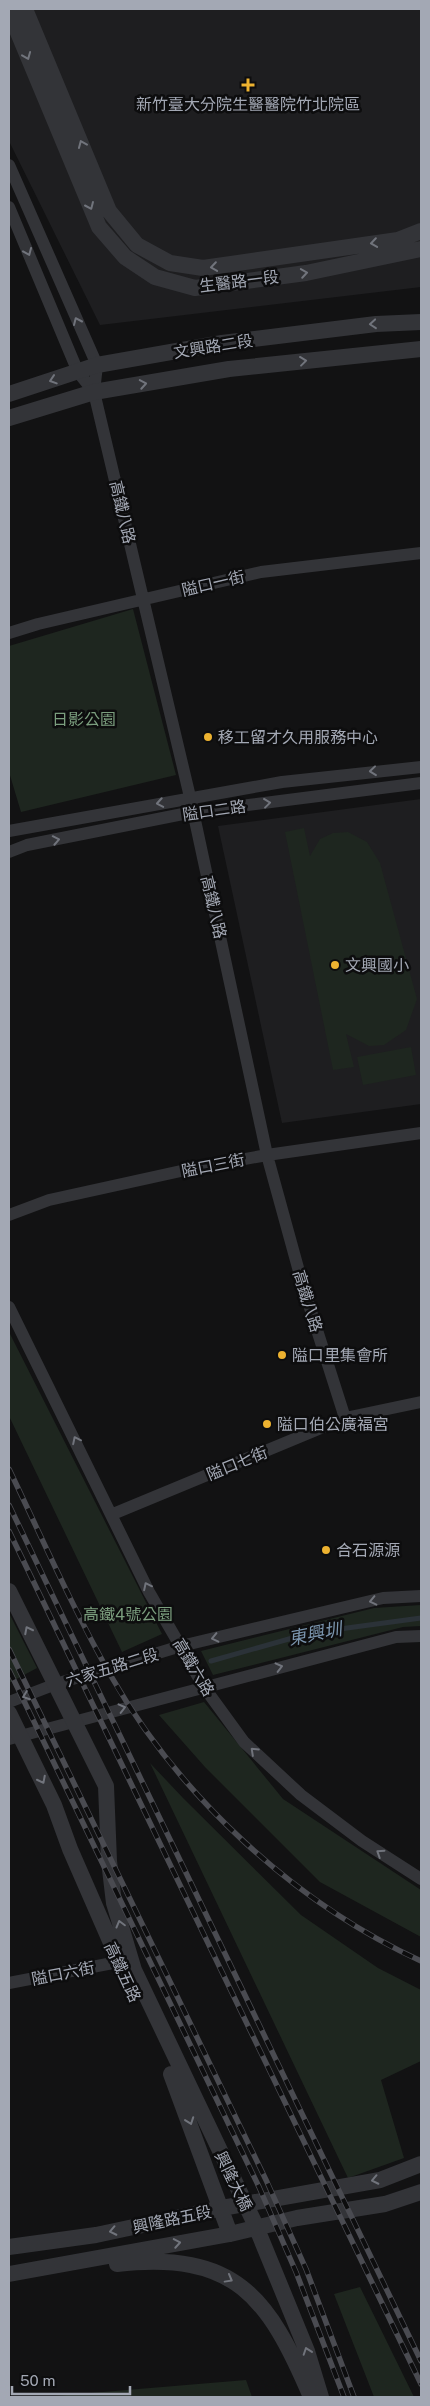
<svg xmlns="http://www.w3.org/2000/svg" width="430" height="2406" viewBox="0 0 430 2406" font-family="'Public Sans','Noto Sans TC',sans-serif">
  <rect width="100%" height="100%" fill="#121213"/>
  <path fill="#1e1e20" d="M 9,9 L 421,9 L 421,287 L 100,325 L 9,141 Z
    M 421,799 L 421,1104 L 282,1123 L 218,826 Z"/>
  <path fill="#1e261f" d="M 133,609 L 176,775 L 21,812 L 9,772 L 9,646 Z
    M 304,828 L 310,856 L 320,839 L 333,833 L 348,832 L 367,842 L 380,863 L 417,999 L 406,1030 L 384,1045 L 369,1046 L 346,1034 L 354,1067 L 333,1070 L 285,832 Z
    M 411,1047 L 416,1075 L 363,1085 L 357,1057 Z
    M 9,1332 L 162,1634 L 122,1652 L 9,1416 Z
    M 421,1605 L 421,1626 L 403,1627 L 213,1675 L 201,1651 L 374,1608 Z
    M 9,1613 L 37,1668 L 9,1683 Z
    M 204,1702 L 283,1799 L 421,1890 L 421,1937 L 320,1882 L 205,1767 L 159,1715 Z
    M 150,1763 L 183,1798 L 301,1915 L 378,1968 L 421,1990 L 421,2061 L 381,2080 L 404,2158 L 348,2178 Z
    M 360,2287 L 414,2397 L 374,2397 L 334,2294 Z
    M 246,2380 L 252,2397 L 43,2397 Z"/>
  <g fill="none" stroke-linecap="round" stroke-linejoin="round">
    <path stroke="#2b3238" stroke-width="5" d="M 211,1661 L 310,1633 L 421,1618"/>
    <path stroke="#333438" stroke-width="12" d="M 9,165 L 97,365 L 94,392 L 190,797 L 267,1155 L 303,1286 L 345,1418
      M 9,207 L 78,372 L 94,392
      M 9,633 L 38,624 L 261,572 L 421,553
      M 9,831 L 282,782 L 421,767
      M 9,852 L 27,845 L 193,812 L 421,783
      M 9,1215 L 49,1200 L 190,1169 L 267,1155 L 421,1133
      M 9,1307 L 149,1592 L 204,1687 L 244,1742 L 301,1795 L 362,1841 L 421,1879
      M 113,1514 L 345,1418 L 421,1402
      M 9,1702 L 56,1684 L 181,1646 L 383,1598 L 421,1596
      M 9,1739 L 396,1637 L 421,1636
      M 9,1983 L 118,1962"/>
    <path stroke="#333438" stroke-width="16" d="M 25,9 L 109,211 L 137,245 L 170,263 L 203,268 L 398,240 L 421,231
      M 9,11 L 99,227 L 125,257 L 155,277 L 195,288 L 306,273 L 421,249
      M 9,394 L 97,365 L 222,343 L 376,324 L 421,322
      M 9,418 L 94,392 L 229,369 L 421,349
      M 9,1591 L 106,1786 L 109,1861 L 114,1903 L 134,1970 L 255,2224 L 307,2351 L 321,2397
      M 9,1713 L 54,1805 L 70,1849 L 132,1991
      M 171,2074 L 230,2234
      M 9,2247 L 96,2235 L 222,2208 L 380,2180 L 421,2164
      M 117,2264 C 235,2251 268,2296 311,2397
      M 9,2274 L 230,2234 L 297,2218 L 385,2204 L 421,2192"/>
    <defs>
      <path id="rail" d="M 9,1469 C 42,1538 73,1609 111,1676 C 180,1797 295,1903 421,1961
        M 9,1505 L 421,2361
        M 9,1531 L 421,2384
        M 9,1649 L 267,2182 L 306,2269 L 354,2397
        M 9,1670 L 259,2187 L 296,2272 L 344,2397"/>
    </defs>
    <use href="#rail" stroke="#4a4b51" stroke-width="5.5"/>
    <use href="#rail" stroke="#0d0d0e" stroke-width="4" stroke-dasharray="11" stroke-linecap="butt"/>
  </g>
  <defs><path id="oneway-chevron" d="M-2-3.5L2.5 0L-2 3.5" fill="none" stroke-width="1.6" stroke-linecap="round" stroke-linejoin="round" transform="scale(1.25)"/></defs>
  <g stroke="#71747c">
    <use href="#oneway-chevron" transform="translate(27 56) rotate(68)"/>
    <use href="#oneway-chevron" transform="translate(82 144) rotate(-113)"/>
    <use href="#oneway-chevron" transform="translate(90 206) rotate(66)"/>
    <use href="#oneway-chevron" transform="translate(374 243) rotate(172)"/>
    <use href="#oneway-chevron" transform="translate(28 252) rotate(67)"/>
    <use href="#oneway-chevron" transform="translate(214 267) rotate(172)"/>
    <use href="#oneway-chevron" transform="translate(304 273) rotate(-9)"/>
    <use href="#oneway-chevron" transform="translate(77 321) rotate(-114)"/>
    <use href="#oneway-chevron" transform="translate(373 324) rotate(175)"/>
    <use href="#oneway-chevron" transform="translate(303 361) rotate(-7)"/>
    <use href="#oneway-chevron" transform="translate(53 380) rotate(162)"/>
    <use href="#oneway-chevron" transform="translate(143 384) rotate(-10)"/>
    <use href="#oneway-chevron" transform="translate(373 771) rotate(174)"/>
    <use href="#oneway-chevron" transform="translate(160 803) rotate(170)"/>
    <use href="#oneway-chevron" transform="translate(267 803) rotate(-7)"/>
    <use href="#oneway-chevron" transform="translate(56 840) rotate(-11)"/>
    <use href="#oneway-chevron" transform="translate(76 1440) rotate(-116)"/>
    <use href="#oneway-chevron" transform="translate(147 1586) rotate(-116)"/>
    <use href="#oneway-chevron" transform="translate(373 1601) rotate(167)"/>
    <use href="#oneway-chevron" transform="translate(28 1630) rotate(-117)"/>
    <use href="#oneway-chevron" transform="translate(215 1638) rotate(167)"/>
    <use href="#oneway-chevron" transform="translate(279 1667) rotate(-14)"/>
    <use href="#oneway-chevron" transform="translate(26 1696) rotate(160)"/>
    <use href="#oneway-chevron" transform="translate(122 1708) rotate(-14)"/>
    <use href="#oneway-chevron" transform="translate(254 1751) rotate(-137)"/>
    <use href="#oneway-chevron" transform="translate(42 1780) rotate(63)"/>
    <use href="#oneway-chevron" transform="translate(380 1853) rotate(-147)"/>
    <use href="#oneway-chevron" transform="translate(120 1924) rotate(-105)"/>
    <use href="#oneway-chevron" transform="translate(190 2121) rotate(70)"/>
    <use href="#oneway-chevron" transform="translate(375 2180) rotate(168)"/>
    <use href="#oneway-chevron" transform="translate(113 2231) rotate(168)"/>
    <use href="#oneway-chevron" transform="translate(177 2243) rotate(-10)"/>
    <use href="#oneway-chevron" transform="translate(229 2279) rotate(29)"/>
    <use href="#oneway-chevron" transform="translate(307 2351) rotate(-109)"/>
  </g>
  <g fill="#edb230" stroke="#0d0d0e" stroke-width="2">
    <path d="M245.5 77.5h5v5h5v5h-5v5h-5v-5h-5v-5h5z"/>
    <circle cx="208" cy="737" r="5"/>
    <circle cx="335" cy="965" r="5"/>
    <circle cx="282" cy="1355" r="5"/>
    <circle cx="267" cy="1424" r="5"/>
    <circle cx="326" cy="1550" r="5"/>
  </g>
  <g text-anchor="middle" stroke-width="5" stroke-linejoin="round" paint-order="stroke">
    <g font-size="16" fill="#a3a8b4" stroke="#0d0d0e" text-anchor="start">
      <text x="248" y="110" text-anchor="middle">新竹臺大分院生醫醫院竹北院區</text>
      <text x="218" y="743">移工留才久用服務中心</text>
      <text x="345" y="971">文興國小</text>
      <text x="292" y="1361">隘口里集會所</text>
      <text x="277" y="1430">隘口伯公廣福宮</text>
      <text x="336" y="1556">合石源源</text>
    </g>
    <g font-size="16" fill="#a3a8b4" stroke="#0d0d0e">
      <text transform="translate(239 281) rotate(-7)" y="6">生醫路一段</text>
      <text transform="translate(213 346) rotate(-9)" y="6">文興路二段</text>
      <text transform="translate(123 512) rotate(77)" y="6">高鐵八路</text>
      <text transform="translate(213 583) rotate(-13)" y="6">隘口一街</text>
      <text transform="translate(214 810) rotate(-8)" y="6">隘口二路</text>
      <text transform="translate(214 907) rotate(77)" y="6">高鐵八路</text>
      <text transform="translate(213 1165) rotate(-11)" y="6">隘口三街</text>
      <text transform="translate(308 1301) rotate(73)" y="6">高鐵八路</text>
      <text transform="translate(237 1463) rotate(-22)" y="6">隘口七街</text>
      <text transform="translate(112 1667) rotate(-17)" y="6">六家五路二段</text>
      <text transform="translate(194 1667) rotate(59)" y="6">高鐵六路</text>
      <text transform="translate(123 1972) rotate(65)" y="6">高鐵五路</text>
      <text transform="translate(63 1973) rotate(-11)" y="6">隘口六街</text>
      <text transform="translate(234 2181) rotate(64)" y="6">興隆大橋</text>
      <text transform="translate(172 2219) rotate(-12)" y="6">興隆路五段</text>
    </g>
    <g font-size="16" fill="#7b9e7e" stroke="#0d0d0e">
      <text x="84" y="725">日影公園</text>
      <text x="128" y="1620">高鐵4號公園</text>
    </g>
    <g font-size="18" font-style="italic" fill="#7b95ae" stroke="#0d0d0e">
      <text transform="translate(315 1634) rotate(-11)" y="6">東興圳</text>
    </g>
  </g>
  <rect width="430" height="2406" fill="none" stroke="#a3a8b4" stroke-width="20"/>
  <path d="M12 2386v8h118v-8" fill="none" stroke="#a3a8b4" stroke-width="2.5"/>
  <text x="20" y="2386" font-size="15" fill="#a3a8b4" stroke="#0d0d0e" stroke-width="4" paint-order="stroke">50 m</text>
</svg>
